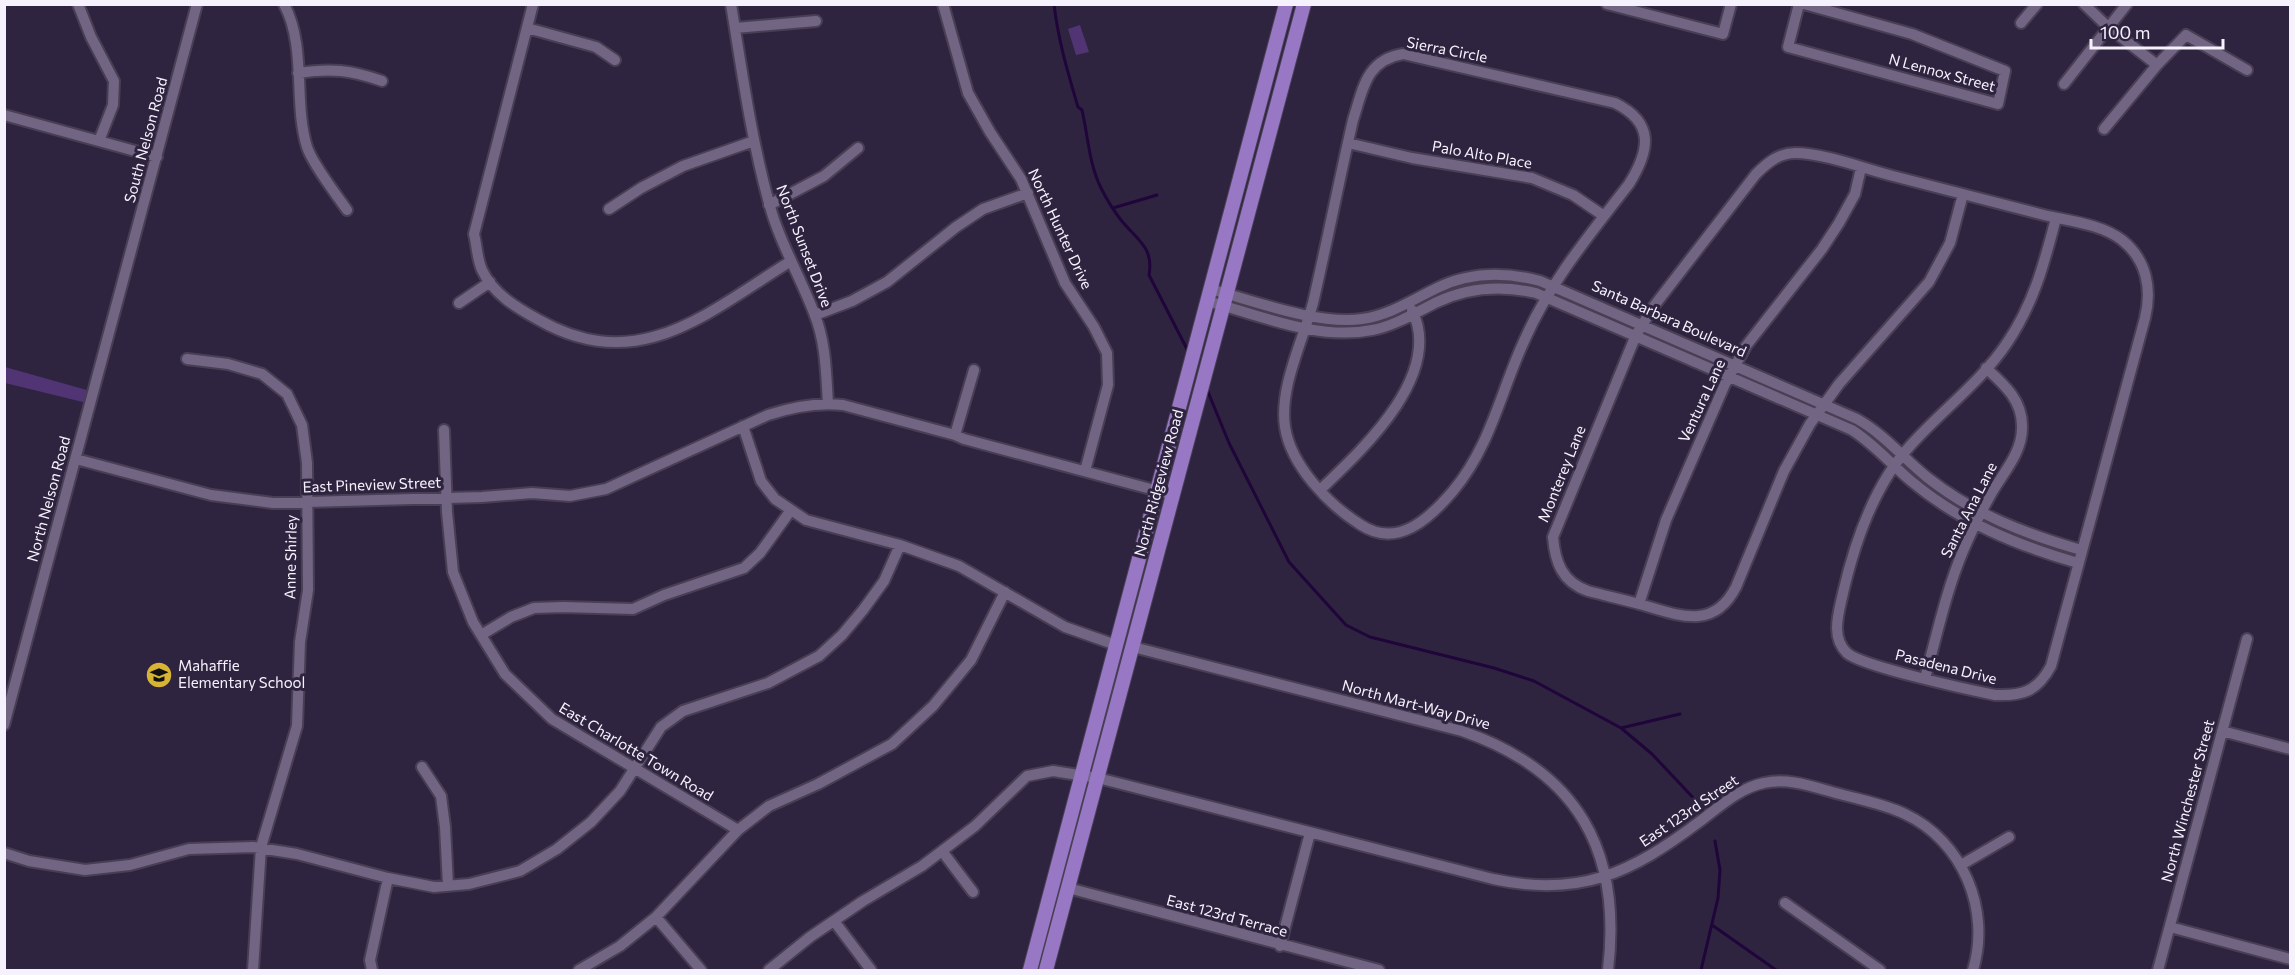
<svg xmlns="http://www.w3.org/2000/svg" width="2295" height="975" viewBox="0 0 2295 975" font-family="Commissioner,sans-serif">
  <rect width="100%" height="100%" fill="#2f243f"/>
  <path fill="#503473" d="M 1080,25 L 1089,52 L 1076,55 L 1068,29 Z
    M 5,367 L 94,392 L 91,404 L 5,383 Z"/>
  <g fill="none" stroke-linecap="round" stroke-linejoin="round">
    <path stroke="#20053a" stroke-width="3" d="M 1054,4 C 1058,40 1068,73 1078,107 L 1082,110 C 1088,136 1089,164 1101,188 C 1106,198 1114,211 1121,220 C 1137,240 1154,247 1149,275 L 1188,351
      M 1113,208 L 1157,195
      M 1206,387 L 1229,443 L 1289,562 L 1346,625 L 1370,637 L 1494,668 L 1534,681 L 1621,728 L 1652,754 L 1700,805
      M 1621,728 L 1680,714
      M 1712,925 L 1776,970
      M 1701,970 L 1718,898 L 1720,870 L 1715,841"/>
    <defs>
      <path id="minor" d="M 78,4 L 91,37 L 114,81 L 113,105 L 99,141
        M 284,4 C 307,48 293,101 307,147 C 313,165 336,194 347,210
        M 533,4 L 474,234 C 477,246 477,259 482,270 C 493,294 517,308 539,320 C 639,377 708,312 791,261
        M 731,4 C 742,71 751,138 769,203 C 779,241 800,276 814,313 C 826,342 826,373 828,404
        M 943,4 L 968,93 L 990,132 L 1021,179 L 1065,283 L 1094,327 L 1107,353 L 1108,385 L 1085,471
        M 1607,4 L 1723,34 L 1731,4
        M 1799,4 L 1788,47 L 1998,104 L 2005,71 L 1912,34 L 1804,4
        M 2084,4 L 2108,27 L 2157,65
        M 2021,23 L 2037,4
        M 527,28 L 596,47 L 615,60
        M 735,28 L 816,21
        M 1403,54 L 1615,103 C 1655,123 1650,150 1629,184 C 1591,233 1550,282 1525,339 C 1501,390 1491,446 1453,491 C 1430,518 1398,549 1361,525 C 1329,505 1291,466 1285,427 C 1279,388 1303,340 1313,303 C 1327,242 1339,181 1353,120 C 1363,89 1366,60 1403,54 Z
        M 298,73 C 331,68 351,70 382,81
        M 2064,84 L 2127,4
        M 4,115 L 157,157
        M 2104,129 L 2157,65 L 2186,35 L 2247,70
        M 1348,143 L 1412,158 L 1532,178 L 1573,195 L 1604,216
        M 1963,194 L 1950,243 L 1929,282 L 1839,384 L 1810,424 L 1784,471 L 1736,587 C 1714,630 1680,616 1643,605 C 1625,600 1607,596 1588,591 C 1562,582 1555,562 1553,537 L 1636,335 L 1654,306 L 1756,174 C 1767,163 1779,153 1795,153 C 1824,153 1865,169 1893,176 C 1943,189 1994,202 2044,215 C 2069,221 2101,224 2122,240 C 2147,260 2152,289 2145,318 L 2051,666 C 2037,692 2022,696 1995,695 C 1970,690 1861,666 1847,653 C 1830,637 1839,612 1843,593 C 1855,541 1874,485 1910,446 C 1941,411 1981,382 2007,343 C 2034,303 2044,264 2056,218
        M 769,205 L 824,176 L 858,148
        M 609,209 L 641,188 L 683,166 L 754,141
        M 1210,289 C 1255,301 1316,325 1362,319 C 1390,315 1412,300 1437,288 C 1470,272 1506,272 1540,281 L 1857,419 C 1884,434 1904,459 1928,478 C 1974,514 2025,534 2081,550
        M 1207,301 C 1259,315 1318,341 1372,330 C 1394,326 1415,313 1435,303 C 1468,287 1501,285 1536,293 L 1852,430 C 1874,444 1891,464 1911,481 C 1960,522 2016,545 2078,563
        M 459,303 L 490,282
        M 815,315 L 852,301 L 887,282 L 956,227 L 983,209 L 1028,193
        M 187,359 L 228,364 L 262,374 L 287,394 L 302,425 L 307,463 L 308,590 L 300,642 L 297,726 L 261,847 L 253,970
        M 743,426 L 761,481 L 775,499 L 806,520 L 900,545 L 959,566 L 1065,627 L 1116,645
        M 444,430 L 447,512 L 453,572 L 473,622 L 505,674 L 552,719 L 738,830
        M 955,435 L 974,370
        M 76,459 L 211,495 L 273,503 L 482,497 L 532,493 L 570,496 L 606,489 L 768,415 C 792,407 817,402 843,405 L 955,435 L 964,439 L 1173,495
        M 1320,490 C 1363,449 1444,375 1412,310
        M 1639,604 L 1666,520 L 1725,384 L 1746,346 L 1822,249 L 1839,223 L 1855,194 L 1861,168
        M 481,635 L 511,617 L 534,608 L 563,607 L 633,609 L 664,595 L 744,568 L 760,553 L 791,510
        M 1133,647 L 1462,731 C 1578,771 1622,851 1608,970
        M 1925,678 C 1937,635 1946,591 1963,551 C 1971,532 1981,512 1991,494 C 2003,473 2022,453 2022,428 C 2023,401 2005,385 1986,368
        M 4,725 L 197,4
        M 2222,731 L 2290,749
        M 422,767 L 441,796 L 445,827 L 448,885
        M 942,851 L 973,892
        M 4,853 L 29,861 L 85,870 L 130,865 L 189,849 L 253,847 L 297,854 L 388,878 L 434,887 L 469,884 L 520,871 L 557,849 L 591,822 L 620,791 L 661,727 L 683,711 L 768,683 L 819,656 L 842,635 L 863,610 L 884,581 L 900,545
        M 1961,865 L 2009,837
        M 1068,888 L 1379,970
        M 1785,903 L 1880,970
        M 656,917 L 701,970
        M 834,921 L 871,970
        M 2170,927 L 2290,959
        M 1280,946 L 1310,833
        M 372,970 L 370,960 L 388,878
        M 579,970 L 620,946 L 656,917 L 738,830 L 769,806 L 818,784 L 892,744 L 933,706 L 971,660 L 1005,592
        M 769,970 L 810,937 L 863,901 L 922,866 L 975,826 L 1027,776 L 1053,771 L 1098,778 L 1493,879 C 1580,898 1631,873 1699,822 C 1719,807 1739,788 1764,783 C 1789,777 1816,788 1840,794 C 1861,800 1884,804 1905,814 C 1963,841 1991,910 1973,970
        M 2158,970 L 2247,639"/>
      <path id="major" d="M 1030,970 L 1286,4
        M 1046,970 L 1304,4"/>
    </defs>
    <use href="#minor" stroke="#483f55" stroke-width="14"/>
    <use href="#major" stroke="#483f55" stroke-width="16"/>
    <use href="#minor" stroke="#716583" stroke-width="10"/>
    <use href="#major" stroke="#9878c4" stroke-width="14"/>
  </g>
  <defs>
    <symbol id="school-disc" viewBox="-11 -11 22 22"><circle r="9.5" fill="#d8b434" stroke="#2f243f"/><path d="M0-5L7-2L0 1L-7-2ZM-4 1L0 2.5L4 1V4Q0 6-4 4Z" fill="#111"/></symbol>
  </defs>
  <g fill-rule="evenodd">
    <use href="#school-disc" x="144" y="660" width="30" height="30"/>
  </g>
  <g text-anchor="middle" stroke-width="6" stroke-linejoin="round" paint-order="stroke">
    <g font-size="15" fill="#f6f2fd" stroke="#2f243f">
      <text transform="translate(1447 50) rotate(11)" y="5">Sierra Circle</text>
      <text transform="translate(1942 73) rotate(15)" y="5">N Lennox Street</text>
      <text transform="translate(146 140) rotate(-75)" y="5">South Nelson Road</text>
      <text transform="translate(1482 155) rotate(10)" y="5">Palo Alto Place</text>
      <text transform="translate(1060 229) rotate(65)" y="5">North Hunter Drive</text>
      <text transform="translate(804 246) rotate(69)" y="5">North Sunset Drive</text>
      <text transform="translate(1669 319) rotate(24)" y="5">Santa Barbara Boulevard</text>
      <text transform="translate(1702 401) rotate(-65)" y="5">Ventura Lane</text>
      <text transform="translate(1562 474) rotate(-68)" y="5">Monterey Lane</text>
      <text transform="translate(1159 483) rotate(-75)" y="5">North Ridgeview Road</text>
      <text transform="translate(372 485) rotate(-2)" y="5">East Pineview Street</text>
      <text transform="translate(49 499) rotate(-75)" y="5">North Nelson Road</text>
      <text transform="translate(1969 510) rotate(-63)" y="5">Santa Ana Lane</text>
      <text transform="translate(291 557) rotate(-89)" y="5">Anne Shirley</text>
      <text transform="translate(1946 667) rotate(14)" y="5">Pasadena Drive</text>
      <text transform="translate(1416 705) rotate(15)" y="5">North Mart-Way Drive</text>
      <text transform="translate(636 752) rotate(31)" y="5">East Charlotte Town Road</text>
      <text transform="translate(2188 801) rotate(-75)" y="5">North Winchester Street</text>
      <text transform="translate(1689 811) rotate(-34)" y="5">East 123rd Street</text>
      <text transform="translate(1227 916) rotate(15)" y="5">East 123rd Terrace</text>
    </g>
    <g font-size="15" fill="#f6f2fd" stroke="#2f243f" text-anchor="start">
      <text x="178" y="671">Mahaffie<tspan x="178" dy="17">Elementary School</tspan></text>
    </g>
  </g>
  <rect width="2295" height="975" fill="none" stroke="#f6f2fd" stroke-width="12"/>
  <path d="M2091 39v9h132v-9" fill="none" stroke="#f6f2fd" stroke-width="3"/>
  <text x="2100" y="39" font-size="18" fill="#f6f2fd" stroke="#2f243f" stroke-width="4.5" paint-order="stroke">100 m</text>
</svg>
